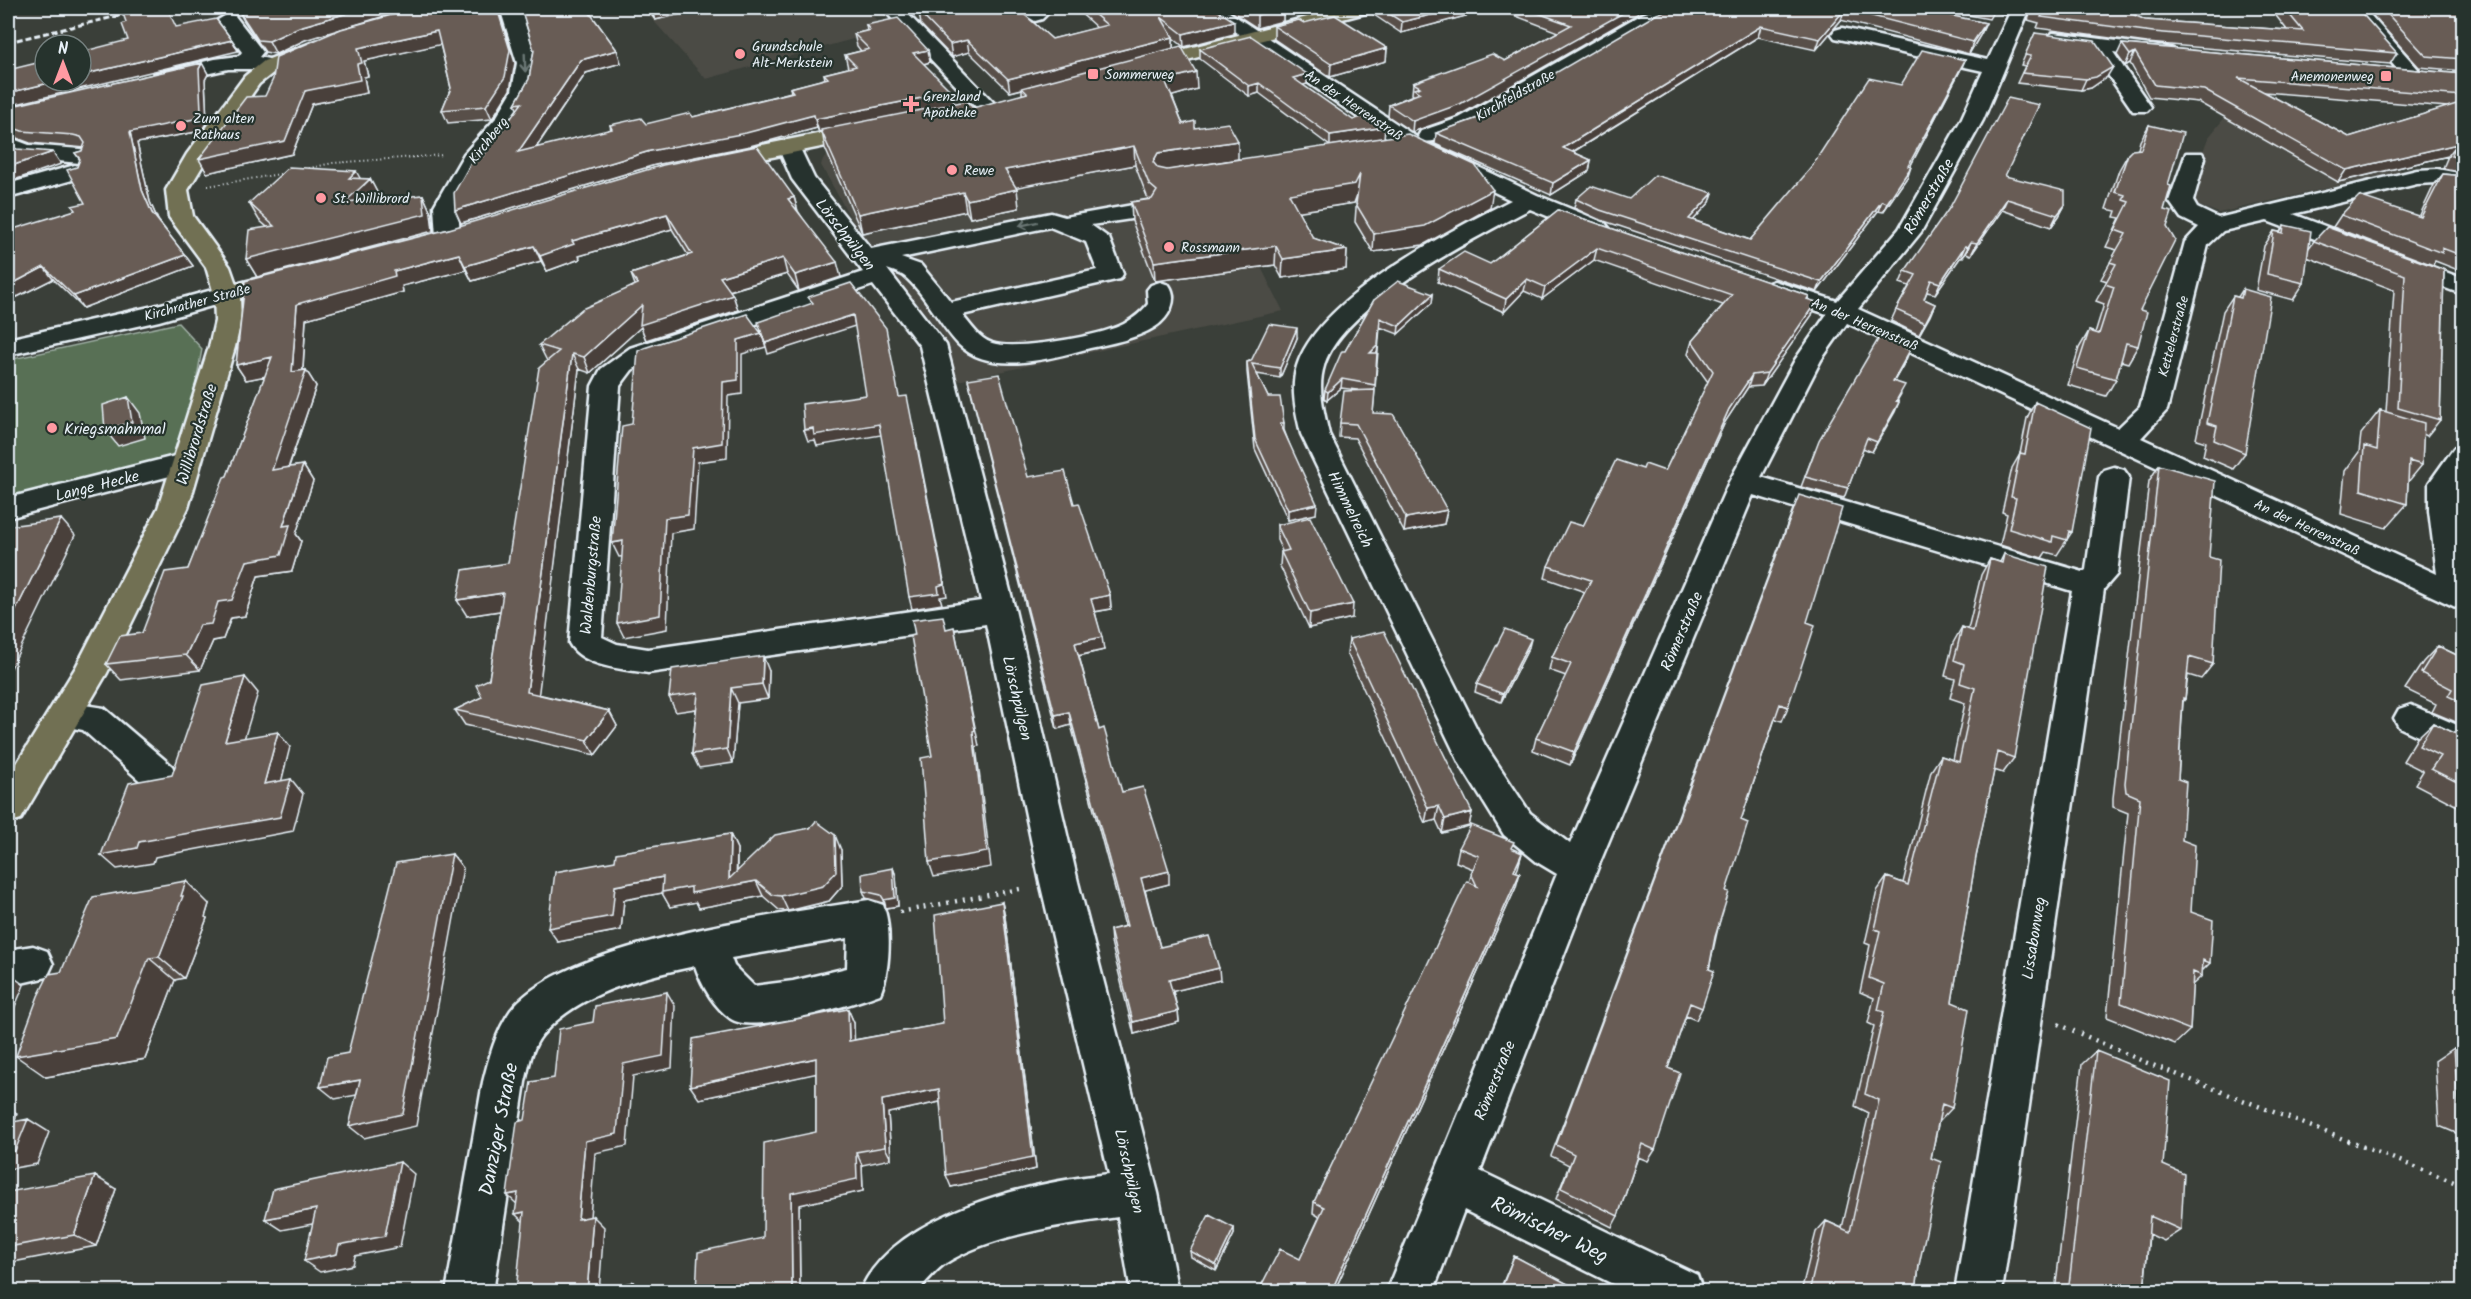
<svg xmlns="http://www.w3.org/2000/svg" width="2471" height="1299" viewBox="0 0 2471 1299" font-family="Kalam,sans-serif">
  <rect width="100%" height="100%" fill="#3a3f39"/>
  <filter id="ink" filterUnits="userSpaceOnUse"><feTurbulence type="fractalNoise" baseFrequency=".0167" numOctaves="2"/><feDisplacementMap in="SourceGraphic" scale="12" xChannelSelector="R" yChannelSelector="G"/><feConvolveMatrix kernelMatrix="1 2 1 2 8 2 1 2 1" color-interpolation-filters="sRGB"/></filter>
  <g filter="url(#ink)">
    <path fill="#4b4b45" d="M 642,8 L 865,8 L 886,30 L 706,79 Z
      M 2244,94 L 2402,171 L 2219,213 L 2185,201 L 2208,138 Z
      M 1128,132 L 1225,196 L 1283,311 L 958,381 L 944,336 L 860,235 L 821,165 L 823,159 L 833,152 Z"/>
    <path fill="#587055" stroke="#a0b0a6" stroke-width="1.5" d="M 178,323 L 202,349 L 193,400 L 171,460 L 8,502 L 8,360 Z"/>
    <g fill="none" stroke-linecap="round" stroke-linejoin="round">
      <defs>
        <path id="minor" d="M 500,8 L 520,8 L 537,63 L 532,91 L 513,126 L 485,157 L 458,206 L 460,237 L 456,242 L 448,244 L 440,242 L 436,237 L 434,206 L 464,154 L 496,118 L 512,91 L 517,63 Z
          M 882,8 L 902,8 L 994,103 L 998,107 L 994,111 L 980,111 Z
          M 1032,8 L 1053,8 L 1042,19 L 1035,21 L 1025,15 Z
          M 1201,8 L 1223,8 L 1421,140 L 1418,136 L 1421,131 L 1459,118 L 1640,15 L 1659,8 L 1684,8 L 1681,12 L 1654,23 C 1617,44 1456,149 1424,141 L 1537,195 L 1605,223 L 1609,228 L 1605,233 L 1589,233 L 1530,209 C 1476,237 1341,306 1324,366 C 1317,388 1324,412 1329,434 L 1485,745 L 1530,813 L 1570,844 L 1729,482 L 1795,360 L 1827,314 L 1765,294 L 1761,289 L 1765,284 L 1774,281 L 1837,301 L 1899,229 L 1961,120 L 1983,71 L 1835,38 L 1832,34 L 1835,30 L 1842,28 L 1988,60 L 2012,8 L 2030,8 L 1983,120 L 1921,232 L 1858,309 L 2118,428 L 2140,407 L 2185,242 L 2199,227 L 2181,218 L 2169,201 L 2186,153 L 2202,153 L 2205,158 L 2193,201 L 2197,208 L 2218,218 L 2417,170 L 2437,169 L 2464,174 L 2464,188 L 2437,183 L 2417,184 L 2293,214 L 2464,279 L 2464,295 L 2267,221 L 2223,231 L 2208,245 L 2167,410 L 2141,438 L 2437,574 L 2429,511 L 2429,483 L 2454,448 L 2464,446 L 2464,477 L 2459,484 L 2464,543 L 2464,611 L 1847,323 L 1821,360 L 1761,477 L 2083,572 L 2086,570 L 2099,477 L 2104,470 L 2114,467 L 2124,470 L 2129,477 L 2117,574 L 2104,589 L 2002,1292 L 1955,1292 L 2072,591 L 1753,495 L 1598,867 L 1480,1171 L 1697,1275 L 1703,1292 L 1629,1292 L 1464,1210 L 1433,1292 L 1386,1292 L 1557,874 L 1537,862 L 1504,835 L 1460,764 L 1301,434 C 1296,412 1290,388 1297,366 C 1318,298 1450,231 1511,200 L 1402,148 Z
          M 2344,8 L 2364,8 L 2418,69 L 2421,73 L 2418,77 L 2404,77 Z
          M 228,14 L 235,16 L 260,48 L 263,52 L 259,57 L 278,61 L 281,65 L 278,69 L 228,69 L 161,84 L 154,82 L 151,78 L 154,74 L 215,59 L 239,56 L 242,52 L 218,20 Z
          M 2053,33 L 2166,47 L 2173,49 L 2176,53 L 2173,57 L 2166,59 L 2113,52 L 2151,107 L 2147,111 L 2133,111 L 2091,50 L 2046,43 L 2043,39 Z
          M 8,137 L 29,145 L 80,149 L 88,151 L 91,156 L 88,161 L 80,163 L 25,158 L 8,152 Z
          M 789,140 L 797,142 L 814,178 L 871,249 L 1051,213 L 1065,217 L 1144,203 L 1152,205 L 1156,210 L 1152,215 L 1144,217 L 1091,225 L 1109,238 L 1123,274 L 1120,279 L 962,315 C 971,325 979,339 992,343 C 1016,351 1101,336 1124,324 C 1134,318 1141,313 1148,304 L 1147,290 L 1151,285 L 1160,282 L 1169,285 C 1179,299 1169,318 1155,327 C 1135,339 1113,343 1090,348 C 1052,358 991,377 958,344 C 940,325 923,291 904,276 C 900,273 892,271 887,269 L 946,345 L 1015,610 L 1078,882 L 1158,1193 L 1178,1292 L 1131,1292 L 1118,1217 C 1066,1224 987,1235 943,1265 C 934,1272 925,1283 917,1292 L 860,1292 C 893,1212 1032,1182 1109,1174 L 1040,882 L 986,624 L 648,673 C 623,669 582,667 569,643 L 592,386 L 601,369 L 630,348 L 863,272 L 792,179 L 778,147 L 781,142 ZM 1050,227 L 1086,242 L 1097,270 L 951,302 L 921,265 L 901,258 ZM 873,285 L 920,346 L 981,601 L 648,649 L 617,644 L 602,637 L 620,386 L 632,370 L 648,360 Z
          M 75,165 L 83,167 L 86,172 L 83,177 L 8,198 L 8,184 Z
          M 227,286 L 236,289 L 240,294 L 236,299 L 159,321 L 8,355 L 8,339 L 154,306 Z
          M 187,453 L 197,455 L 201,462 L 197,469 L 8,518 L 8,498 Z
          M 65,702 L 104,708 L 172,766 L 177,776 L 172,786 L 159,790 L 146,786 L 83,730 L 53,724 L 48,715 L 53,706 Z
          M 2411,705 L 2464,728 L 2464,758 L 2399,727 L 2394,718 L 2399,709 Z
          M 869,900 L 883,905 C 892,926 890,973 880,994 C 854,1004 754,1035 731,1019 C 714,1007 702,986 695,966 C 642,977 578,993 542,1035 C 531,1048 529,1067 525,1082 L 493,1292 L 446,1292 L 483,1082 C 489,1058 496,1031 511,1010 C 564,941 784,914 869,900 ZM 848,938 L 847,968 L 793,981 L 754,986 L 734,966 L 731,958 Z
          M 33,946 L 47,951 L 53,964 L 47,977 L 8,986 L 8,950 Z"/>
        <path id="major" d="M 1342,8 L 1372,8 L 1369,12 L 1142,72 L 1135,70 L 1132,66 L 1135,62 Z
          M 316,41 L 323,43 L 326,47 L 323,51 L 278,69 L 259,84 L 206,160 L 188,190 L 193,216 L 230,267 L 236,284 L 286,271 L 295,273 L 298,278 L 295,283 L 240,298 L 241,321 L 235,347 L 188,508 L 107,673 L 21,819 L 8,823 L 8,778 L 76,667 L 158,508 L 209,347 L 215,321 L 214,294 L 206,267 L 169,217 L 166,190 L 187,154 L 245,76 L 264,61 Z
          M 867,124 L 875,126 L 878,131 L 875,136 L 718,168 L 710,166 L 707,161 L 710,156 L 718,154 Z"/>
      </defs>
      <use href="#minor" stroke="#e8f1f8" stroke-width="5"/>
      <use href="#major" stroke="#e8f1f8" stroke-width="5"/>
      <path stroke="#e8f1f8" stroke-width="2" stroke-dasharray="1 3" stroke-linecap="butt" d="M 305,169 L 333,163 L 444,155
        M 208,186 L 286,173"/>
      <path stroke="#e8f1f8" stroke-width="4.5" stroke-dasharray="2 6" stroke-linecap="butt" d="M 900,912 L 1025,888
        M 2058,1024 L 2145,1062 L 2464,1186"/>
      <use href="#minor" fill="#26332d" fill-rule="evenodd"/>
      <use href="#major" fill="#716f52" fill-rule="evenodd"/>
      <path stroke="#e8f1f8" stroke-width="3" stroke-dasharray="6 3" stroke-linecap="butt" d="M 8,42 L 152,8"/>
    </g>
    <path fill="#594f48" stroke="#e8f1f8" stroke-width="1.5" fill-rule="evenodd" d="M 237,8 L 411,8 L 305,40 L 276,54 L 265,52 L 244,21 Z
      M 417,8 L 515,63 L 510,90 L 492,119 L 448,123 L 442,110 L 451,88 L 440,44 L 364,61 L 368,76 L 364,77 L 367,93 L 312,104 L 292,154 L 207,173 L 199,159 L 265,96 Z
      M 646,8 L 706,8 L 655,20 Z
      M 921,8 L 1017,8 L 1052,39 L 1097,28 L 1075,8 L 1214,8 L 1234,34 L 1184,47 L 1173,38 L 1173,49 L 1197,89 L 1172,96 L 1183,124 L 1195,128 L 1238,159 L 1490,208 L 1423,245 L 1373,252 L 1355,222 L 1357,194 L 1354,203 L 1298,211 L 1313,238 L 1347,250 L 1346,269 L 1282,278 L 1275,265 L 1155,281 L 1132,221 L 1131,202 L 1148,199 L 1135,165 L 1016,187 L 1019,208 L 970,218 L 966,211 L 862,233 L 825,148 L 822,131 L 819,132 L 817,128 L 750,146 L 655,165 L 461,223 L 483,156 L 517,109 L 515,104 L 529,79 L 534,50 L 590,13 L 617,50 L 621,63 L 586,73 L 536,148 L 611,130 L 610,125 L 646,124 L 693,117 L 791,92 L 790,88 L 825,79 L 824,74 L 848,68 L 845,55 L 861,51 L 857,46 L 854,34 L 867,31 L 866,25 L 928,50 L 930,62 L 924,64 L 954,103 L 973,108 L 1022,95 L 1022,89 L 1010,92 L 969,52 L 952,57 L 921,25 L 919,12 L 924,10 Z
      M 1226,8 L 1282,8 L 1283,21 L 1257,28 Z
      M 1372,8 L 1654,8 L 1639,13 L 1458,116 L 1412,132 L 1388,116 L 1389,105 L 1413,95 L 1412,94 L 1413,83 L 1505,61 L 1558,32 L 1495,8 L 1401,33 L 1371,13 Z
      M 1674,8 L 1916,8 L 1986,23 L 1981,34 L 1969,54 L 1841,20 L 1816,50 L 1758,37 L 1573,152 L 1591,160 L 1589,171 L 1551,195 L 1435,144 L 1436,133 L 1478,118 Z
      M 1933,8 L 2011,8 L 2006,15 L 1993,12 L 1989,19 Z
      M 2031,8 L 2120,8 L 2145,20 L 2287,30 L 2270,8 L 2357,8 L 2397,53 L 2390,64 L 2147,43 L 2037,28 L 2039,23 L 2028,20 L 2032,9 Z
      M 2366,8 L 2463,8 L 2463,71 L 2419,67 Z
      M 1304,23 L 1387,48 L 1386,61 L 1330,77 L 1274,39 L 1274,26 Z
      M 2035,33 L 2107,77 L 2091,88 L 2081,90 L 2017,83 L 2025,66 L 2021,65 Z
      M 2122,44 L 2463,74 L 2463,172 L 2443,168 L 2448,156 L 2338,182 L 2198,102 L 2149,97 L 2130,63 L 2125,66 L 2117,55 ZM 2264,92 L 2448,107 L 2349,137 Z
      M 1200,49 L 1307,84 L 1303,85 L 1353,120 L 1385,127 L 1384,138 L 1330,146 L 1259,93 L 1249,96 L 1200,59 Z
      M 1965,60 L 1961,69 L 1910,167 L 1908,176 L 1883,212 L 1878,211 L 1817,292 L 1598,219 L 1574,208 L 1576,199 L 1629,199 L 1710,202 L 1693,220 L 1750,240 L 1901,85 Z
      M 202,63 L 208,74 L 205,80 L 207,122 L 201,131 L 137,143 L 150,202 L 158,220 L 193,266 L 83,308 L 53,279 L 17,297 L 13,243 L 75,210 L 85,203 L 77,167 L 80,160 L 75,153 L 82,151 L 84,148 L 30,143 L 9,135 L 8,136 L 8,107 Z
      M 2149,125 L 2168,185 L 2164,210 L 2140,310 L 2138,346 L 2128,363 L 2121,361 L 2116,379 L 2106,396 L 2068,385 L 2079,348 L 2089,331 L 2095,333 L 2104,304 L 2096,301 L 2107,281 L 2101,279 L 2117,250 L 2106,247 L 2120,218 L 2114,217 L 2116,211 L 2106,209 L 2119,170 L 2128,154 L 2138,149 L 2140,141 Z
      M 2443,174 L 2463,176 L 2463,272 L 2435,261 L 2433,265 L 2333,227 L 2341,215 L 2419,217 L 2434,185 Z
      M 2005,176 L 2065,205 L 2059,216 L 2051,227 L 2002,210 L 1971,255 L 1966,253 L 1962,258 L 1960,258 L 1935,294 L 1927,292 L 1924,299 L 1935,304 L 1919,335 L 1891,321 L 1896,310 L 1909,286 L 1900,283 L 1905,271 Z
      M 360,179 L 370,179 L 379,196 L 375,200 L 423,195 L 431,213 L 433,231 L 257,277 L 246,259 L 267,227 L 259,220 L 249,203 Z
      M 794,197 L 798,211 L 841,277 L 799,291 L 787,274 L 730,291 L 733,295 L 738,310 L 646,340 L 641,327 L 590,373 L 579,369 L 538,694 L 609,711 L 617,726 L 595,755 L 465,725 L 455,710 L 482,697 L 489,679 L 500,611 L 467,616 L 508,563 L 547,361 L 539,345 L 635,285 L 631,274 L 688,255 L 672,229 L 579,256 L 580,259 L 547,271 L 541,261 L 472,281 L 466,270 L 402,286 L 403,292 L 306,319 L 303,370 L 306,370 L 316,386 L 289,467 L 303,465 L 313,481 L 296,534 L 301,541 L 292,571 L 258,576 L 245,616 L 231,618 L 223,639 L 213,641 L 200,670 L 121,680 L 106,664 L 142,633 L 188,569 L 227,476 L 265,376 L 246,380 L 236,365 L 245,281 L 449,229 Z
      M 1558,210 L 1809,296 L 1808,300 L 1816,302 L 1812,315 L 1762,386 L 1748,387 L 1725,422 L 1570,765 L 1533,750 L 1536,738 L 1566,676 L 1549,670 L 1552,657 L 1585,592 L 1545,578 L 1548,566 L 1583,526 L 1643,469 L 1665,471 L 1708,382 L 1688,354 L 1692,341 L 1723,305 L 1594,260 L 1542,299 L 1524,291 L 1504,312 L 1438,282 L 1439,269 L 1490,264 Z
      M 2284,225 L 2308,249 L 2314,241 L 2444,270 L 2440,420 L 2427,436 L 2423,434 L 2422,465 L 2408,482 L 2407,504 L 2386,528 L 2341,514 L 2345,471 L 2359,452 L 2361,434 L 2380,410 L 2386,412 L 2394,290 L 2307,257 L 2304,283 L 2293,300 L 2256,290 L 2264,246 L 2274,231 L 2280,232 Z
      M 2243,289 L 2245,453 L 2233,469 L 2203,456 L 2206,442 L 2196,439 L 2223,311 L 2233,296 L 2238,297 Z
      M 1433,294 L 1432,303 L 1398,334 L 1380,327 L 1373,413 L 1447,510 L 1444,524 L 1404,532 L 1355,438 L 1339,437 L 1340,423 L 1358,390 L 1341,388 L 1327,400 L 1324,398 L 1325,390 L 1345,351 L 1374,300 Z
      M 1297,338 L 1280,378 L 1257,374 L 1268,397 L 1284,423 L 1284,430 L 1316,514 L 1288,520 L 1255,449 L 1247,372 L 1247,362 Z
      M 1905,348 L 1906,360 L 1894,381 L 1901,394 L 1897,401 L 1899,402 L 1872,452 L 1863,448 L 1844,498 L 1801,487 L 1815,450 Z
      M 968,379 L 1028,477 L 1074,504 L 1110,595 L 1111,609 L 1095,612 L 1104,650 L 1079,656 L 1099,730 L 1122,792 L 1169,884 L 1145,890 L 1160,947 L 1220,980 L 1173,991 L 1178,1011 L 1179,1022 L 1134,1034 L 1111,942 L 1110,930 L 1125,926 L 1071,725 L 1057,729 L 971,392 Z
      M 2035,402 L 2072,532 L 2057,555 L 2046,552 L 2042,558 L 2000,545 L 2007,514 L 2002,512 L 2012,468 L 2020,454 L 2027,418 Z
      M 2159,465 L 2209,557 L 2213,664 L 2201,679 L 2188,675 L 2185,699 L 2183,702 L 2178,779 L 2182,840 L 2191,912 L 2210,963 L 2202,971 L 2202,976 L 2192,985 L 2190,1030 L 2175,1044 L 2107,1017 L 2128,813 L 2113,807 L 2113,798 L 2149,481 Z
      M 1793,509 L 1807,622 L 1788,707 L 1782,721 L 1775,719 L 1741,820 L 1726,891 L 1709,969 L 1702,1008 L 1696,1020 L 1686,1016 L 1668,1068 L 1655,1150 L 1648,1161 L 1638,1157 L 1618,1216 L 1612,1227 L 1556,1199 L 1569,1165 L 1551,1156 Z
      M 1277,525 L 1352,618 L 1309,628 L 1280,566 L 1281,552 L 1282,551 L 1277,540 Z
      M 2004,554 L 2014,758 L 2003,773 L 1994,770 L 1976,857 L 1952,1002 L 1952,1108 L 1940,1121 L 1939,1120 L 1931,1158 L 1916,1292 L 1801,1292 L 1816,1232 L 1826,1221 L 1842,1228 L 1869,1113 L 1855,1106 L 1874,1026 L 1868,1023 L 1874,998 L 1860,992 L 1870,945 L 1865,943 L 1877,891 L 1887,877 L 1903,883 L 1931,771 L 1941,756 L 1953,760 L 1965,703 L 1950,698 L 1955,679 L 1945,676 L 1953,643 L 1962,627 L 1968,629 L 1981,575 L 1990,559 L 2000,562 Z
      M 1349,639 L 1472,812 L 1469,826 L 1442,833 L 1436,820 L 1425,823 L 1347,653 Z
      M 2438,646 L 2463,658 L 2463,725 L 2432,712 L 2436,704 L 2405,689 L 2423,662 Z
      M 1529,647 L 1501,702 L 1475,692 L 1477,684 Z
      M 769,671 L 768,699 L 738,703 L 733,763 L 699,768 L 692,754 L 696,709 L 676,712 L 669,697 Z
      M 2433,723 L 2463,737 L 2463,809 L 2415,784 L 2423,771 L 2403,761 L 2417,738 Z
      M 730,834 L 737,849 L 737,872 L 841,850 L 842,886 L 829,901 L 788,911 L 779,910 L 763,896 L 699,908 L 696,902 L 670,907 L 662,893 L 624,900 L 621,930 L 558,942 L 615,861 Z
      M 1459,848 L 1512,849 L 1522,853 L 1516,872 L 1516,887 L 1334,1292 L 1258,1292 L 1300,1259 L 1320,1217 L 1313,1213 L 1314,1202 L 1469,882 L 1473,869 L 1456,862 Z
      M 893,868 L 896,876 L 898,906 L 886,908 L 884,903 L 866,898 L 863,891 Z
      M 1002,902 L 1005,917 L 1036,1169 L 951,1187 L 940,1102 L 888,1113 L 891,1159 L 862,1165 L 863,1191 L 799,1205 L 800,1292 L 696,1292 L 763,1238 L 816,1132 L 816,1073 L 699,1099 L 848,1009 L 854,1023 L 854,1040 L 943,1024 Z
      M 209,904 L 205,917 L 207,918 L 184,978 L 175,980 L 145,1059 L 46,1077 L 61,972 Z
      M 2454,1048 L 2463,1051 L 2463,1136 L 2439,1126 L 2435,1061 Z
      M 2096,1051 L 2163,1165 L 2181,1230 L 2164,1241 L 2149,1234 L 2144,1292 L 2055,1292 L 2082,1064 Z
      M 116,1189 L 96,1246 L 8,1263 L 8,1192 Z
      M 1234,1228 L 1234,1234 L 1216,1271 L 1191,1257 L 1190,1251 Z
      M 1514,1256 L 1583,1292 L 1499,1292 Z"/>
    <path fill="#49403b" stroke="#e8f1f8" stroke-width="1.5" d="M 365,8 L 411,8 L 305,40 L 276,54 L 269,41 L 299,27 Z
      M 497,8 L 498,8 L 515,63 L 510,90 L 492,119 L 486,106 Z
      M 651,8 L 706,8 L 655,20 Z
      M 1459,8 L 1496,8 L 1401,33 L 1402,22 Z
      M 1632,8 L 1654,8 L 1639,13 L 1458,116 L 1412,132 L 1413,121 Z
      M 1283,9 L 1283,21 L 1257,28 L 1257,15 Z
      M 1845,9 L 1841,20 L 1816,50 L 1820,39 Z
      M 1234,21 L 1234,34 L 1184,47 L 1183,34 Z
      M 1986,23 L 1981,34 L 1969,54 L 1973,42 Z
      M 1761,26 L 1758,37 L 1561,159 L 1563,148 Z
      M 437,31 L 443,44 L 364,61 L 368,76 L 364,77 L 367,93 L 312,104 L 292,154 L 207,173 L 199,159 L 305,91 L 357,64 L 358,48 Z
      M 1173,37 L 1173,50 L 1010,92 L 1008,79 Z
      M 232,40 L 238,51 L 8,106 L 8,93 L 57,81 L 81,81 L 81,75 Z
      M 967,40 L 969,52 L 952,57 L 950,44 Z
      M 1387,48 L 1386,61 L 1330,77 L 1331,64 Z
      M 617,50 L 621,63 L 586,73 L 524,165 L 518,152 L 581,60 Z
      M 928,50 L 930,62 L 916,66 L 913,53 Z
      M 2135,52 L 2130,63 L 2125,66 L 2130,55 Z
      M 1965,60 L 1961,69 L 1905,176 L 1908,166 Z
      M 202,63 L 208,74 L 205,80 L 207,122 L 201,131 L 137,143 L 150,202 L 160,225 L 152,213 L 142,190 L 130,132 L 199,69 Z
      M 2113,67 L 2107,77 L 2091,88 L 2081,90 L 2086,79 Z
      M 1196,72 L 1197,89 L 1166,98 L 1165,80 Z
      M 1307,74 L 1307,84 L 1293,88 L 1293,78 Z
      M 1259,83 L 1259,93 L 1249,96 L 1249,86 Z
      M 952,92 L 954,105 L 819,132 L 815,119 Z
      M 814,115 L 817,128 L 750,146 L 655,165 L 461,223 L 455,210 L 650,151 Z
      M 1385,127 L 1384,138 L 1330,146 L 1330,135 Z
      M 1238,141 L 1238,159 L 1158,172 L 1153,162 L 1158,153 Z
      M 2457,144 L 2448,156 L 2338,182 L 2346,170 Z
      M 1134,146 L 1135,165 L 1008,189 L 1005,170 Z
      M 53,152 L 61,164 L 8,182 L 8,167 Z
      M 1591,160 L 1589,171 L 1551,195 L 1553,183 Z
      M 1911,167 L 1908,176 L 1883,212 L 1887,203 Z
      M 356,171 L 364,185 L 370,179 L 379,196 L 354,220 L 345,202 L 349,178 Z
      M 1360,174 L 1358,192 L 1354,203 L 1288,213 L 1289,194 Z
      M 1017,189 L 1019,208 L 970,218 L 967,200 Z
      M 1493,190 L 1490,208 L 1423,245 L 1373,252 L 1374,234 Z
      M 963,192 L 966,211 L 862,233 L 858,214 Z
      M 1713,193 L 1710,202 L 1686,228 L 1689,219 Z
      M 423,195 L 431,213 L 433,231 L 257,277 L 246,259 Z
      M 794,197 L 798,212 L 788,199 Z
      M 2007,199 L 2002,210 L 1971,255 L 1977,243 Z
      M 1882,201 L 1878,211 L 1817,292 L 1821,282 Z
      M 2065,205 L 2059,216 L 2051,227 L 2057,215 Z
      M 667,214 L 672,229 L 579,256 L 580,259 L 547,271 L 540,256 L 572,241 Z
      M 1971,242 L 1966,253 L 1962,258 L 1968,247 Z
      M 534,246 L 541,261 L 472,281 L 465,266 Z
      M 1276,246 L 1275,265 L 1155,281 L 1154,262 Z
      M 1965,246 L 1960,258 L 1935,294 L 1940,283 Z
      M 1597,248 L 1594,260 L 1542,299 L 1545,287 Z
      M 1347,250 L 1346,269 L 1282,278 L 1283,259 Z
      M 459,254 L 466,270 L 402,286 L 403,292 L 306,319 L 302,382 L 306,370 L 316,386 L 282,486 L 272,470 L 292,372 L 297,304 L 394,271 Z
      M 185,255 L 193,266 L 83,308 L 74,296 Z
      M 783,258 L 787,274 L 725,292 L 720,277 Z
      M 837,262 L 841,277 L 799,291 L 795,275 Z
      M 44,267 L 53,279 L 17,297 L 8,286 Z
      M 1527,279 L 1524,291 L 1504,312 L 1506,299 Z
      M 1433,294 L 1432,303 L 1398,334 L 1399,326 Z
      M 733,295 L 738,310 L 646,340 L 641,327 L 590,373 L 584,357 L 642,305 Z
      M 1816,302 L 1812,315 L 1762,386 L 1767,373 Z
      M 1935,304 L 1930,316 L 1919,335 L 1925,323 Z
      M 853,315 L 855,326 L 768,354 L 765,343 Z
      M 1297,328 L 1297,338 L 1280,378 L 1280,368 Z
      M 761,333 L 766,347 L 742,354 L 742,394 L 728,396 L 727,458 L 698,462 L 694,529 L 671,533 L 667,629 L 624,637 L 617,623 L 665,518 L 693,448 L 723,382 L 738,340 Z
      M 1378,345 L 1377,354 L 1370,353 Z
      M 1910,350 L 1906,360 L 1889,390 L 1893,381 Z
      M 572,354 L 579,369 L 537,707 L 527,692 Z
      M 272,357 L 282,373 L 246,380 L 236,365 Z
      M 1752,375 L 1748,387 L 1725,422 L 1570,765 L 1574,752 L 1729,409 Z
      M 1342,379 L 1341,388 L 1327,400 L 1328,392 Z
      M 128,397 L 140,413 L 145,438 L 118,446 L 105,430 Z
      M 1899,402 L 1895,412 L 1872,452 L 1877,442 Z
      M 879,424 L 881,435 L 817,446 L 815,440 L 808,441 L 804,430 Z
      M 914,429 L 947,596 L 940,597 L 942,604 L 912,609 L 909,597 Z
      M 303,465 L 313,481 L 296,534 L 301,541 L 292,571 L 258,576 L 245,616 L 231,618 L 223,639 L 213,641 L 200,670 L 186,655 L 200,625 L 218,602 L 247,561 L 283,526 Z
      M 1317,504 L 1316,514 L 1288,520 L 1288,510 Z
      M 1447,510 L 1444,524 L 1404,532 L 1406,518 Z
      M 61,519 L 75,535 L 8,674 L 8,626 Z
      M 623,541 L 629,556 L 619,557 L 612,543 Z
      M 503,593 L 512,609 L 467,616 L 457,600 Z
      M 1110,595 L 1111,609 L 1093,612 L 1091,599 Z
      M 1353,604 L 1352,618 L 1309,628 L 1310,613 Z
      M 954,627 L 979,746 L 976,747 L 991,867 L 934,877 L 929,862 Z
      M 1102,637 L 1104,650 L 1077,656 L 1075,643 Z
      M 1531,639 L 1529,647 L 1501,702 L 1503,694 Z
      M 763,656 L 769,671 L 768,699 L 762,684 Z
      M 245,677 L 258,693 L 239,756 L 225,741 Z
      M 731,688 L 738,703 L 733,763 L 727,749 Z
      M 609,711 L 617,726 L 595,755 L 587,740 Z
      M 1069,712 L 1071,725 L 1057,729 L 1055,715 Z
      M 278,732 L 290,747 L 277,799 L 264,784 Z
      M 291,779 L 303,794 L 293,831 L 155,857 L 153,863 L 117,869 L 101,855 L 139,842 Z
      M 1439,806 L 1436,820 L 1425,823 L 1428,808 Z
      M 1472,812 L 1469,826 L 1442,833 L 1445,819 Z
      M 730,834 L 737,849 L 736,885 L 756,881 L 763,896 L 699,908 L 696,902 L 670,907 L 662,893 L 624,900 L 621,930 L 558,942 L 548,928 L 615,886 L 663,877 L 729,879 Z
      M 835,835 L 841,850 L 842,886 L 829,901 L 788,911 L 781,896 Z
      M 1522,853 L 1518,868 L 1510,885 L 1514,871 Z
      M 452,854 L 463,868 L 416,1126 L 364,1138 L 349,1126 Z
      M 893,868 L 896,876 L 898,906 L 886,908 L 884,900 Z
      M 1169,871 L 1169,884 L 1142,891 L 1141,878 Z
      M 1520,873 L 1516,887 L 1334,1292 L 1331,1292 Z
      M 186,881 L 209,904 L 205,917 L 207,918 L 184,978 L 159,957 Z
      M 1002,902 L 1005,917 L 1036,1169 L 951,1187 L 946,1175 Z
      M 149,958 L 175,980 L 145,1059 L 46,1077 L 16,1056 Z
      M 1219,968 L 1220,980 L 1170,992 L 1169,980 Z
      M 8,973 L 24,985 L 8,1023 Z
      M 667,992 L 675,1006 L 672,1068 L 633,1076 L 627,1146 L 595,1153 L 589,1230 L 578,1219 L 585,1141 L 623,1064 Z
      M 848,1009 L 854,1023 L 855,1054 L 849,1041 Z
      M 1178,1011 L 1179,1022 L 1134,1034 L 1133,1022 Z
      M 816,1058 L 823,1072 L 699,1099 L 690,1086 Z
      M 360,1080 L 373,1092 L 335,1099 L 320,1087 Z
      M 939,1089 L 944,1101 L 888,1113 L 891,1159 L 885,1147 L 882,1100 Z
      M 8,1108 L 17,1114 L 8,1139 Z
      M 28,1119 L 49,1132 L 37,1164 L 8,1169 L 8,1153 Z
      M 856,1152 L 862,1165 L 863,1191 L 799,1205 L 800,1292 L 792,1292 L 791,1193 Z
      M 400,1162 L 414,1174 L 400,1247 L 355,1256 L 353,1265 L 320,1272 L 304,1261 L 339,1245 Z
      M 95,1176 L 116,1189 L 96,1246 L 74,1235 Z
      M 518,1193 L 519,1206 L 507,1195 Z
      M 316,1209 L 332,1220 L 282,1230 L 265,1219 Z
      M 524,1212 L 527,1225 L 515,1214 Z
      M 593,1216 L 604,1227 L 599,1292 L 587,1292 Z
      M 1234,1228 L 1234,1234 L 1216,1271 L 1216,1265 Z
      M 633,1282 L 642,1292 L 633,1292 Z"/>
    <path fill="#685c54" stroke="#e8f1f8" stroke-width="1.5" d="M 121,8 L 167,8 L 176,27 L 216,19 L 232,40 L 81,75 L 81,52 L 128,40 L 122,24 L 126,22 Z
      M 237,8 L 365,8 L 299,27 L 269,41 L 258,40 Z
      M 417,8 L 497,8 L 510,50 L 505,77 L 486,106 L 442,110 L 451,88 L 437,31 L 358,48 L 362,63 L 357,64 L 360,80 L 305,91 L 285,141 L 199,159 L 246,97 L 265,96 L 273,79 L 276,57 L 341,29 Z
      M 521,8 L 587,8 L 590,13 L 617,50 L 581,60 L 518,152 L 612,129 L 610,125 L 641,118 L 646,124 L 690,113 L 693,117 L 793,92 L 790,88 L 828,78 L 824,74 L 856,66 L 845,55 L 869,49 L 854,34 L 870,30 L 866,25 L 898,18 L 928,50 L 913,53 L 952,92 L 815,119 L 814,115 L 746,133 L 650,151 L 455,210 L 454,193 L 475,156 L 483,156 L 522,103 L 515,104 L 529,79 L 534,50 Z
      M 929,8 L 1017,8 L 1052,39 L 1107,25 L 1087,8 L 1214,8 L 1234,21 L 1183,34 L 1161,17 L 1173,37 L 1008,79 L 967,40 L 950,44 L 919,12 Z
      M 1245,8 L 1282,8 L 1283,9 L 1257,15 Z
      M 1380,8 L 1459,8 L 1402,22 Z
      M 1524,8 L 1632,8 L 1460,104 L 1413,121 L 1389,105 L 1420,93 L 1414,89 L 1420,87 L 1413,83 L 1492,54 L 1505,61 L 1571,25 Z
      M 1674,8 L 1916,8 L 1986,23 L 1973,42 L 1845,9 L 1820,39 L 1761,26 L 1563,148 L 1591,160 L 1553,183 L 1436,133 L 1478,118 L 1657,14 Z
      M 2033,8 L 2120,8 L 2145,20 L 2303,31 L 2284,8 L 2357,8 L 2397,53 L 2153,32 L 2041,17 L 2044,12 L 2032,9 Z
      M 2382,8 L 2463,8 L 2463,59 L 2426,56 Z
      M 1335,15 L 1387,48 L 1331,64 L 1274,26 L 1299,20 L 1304,23 Z
      M 2035,33 L 2095,41 L 2113,67 L 2096,77 L 2086,79 L 2022,73 L 2031,56 L 2025,55 Z
      M 1251,36 L 1307,74 L 1293,78 L 1353,120 L 1367,115 L 1385,127 L 1330,135 L 1259,83 L 1249,86 L 1200,49 Z
      M 2122,44 L 2463,74 L 2463,96 L 2238,78 L 2349,137 L 2463,102 L 2463,159 L 2451,156 L 2457,144 L 2346,170 L 2204,90 L 2155,85 L 2135,52 L 2130,55 Z
      M 1181,46 L 1196,72 L 1165,80 L 1183,124 L 1195,121 L 1195,128 L 1228,123 L 1238,141 L 1158,153 L 1153,162 L 1158,168 L 1167,170 L 1408,134 L 1475,165 L 1493,190 L 1425,226 L 1374,234 L 1356,204 L 1360,174 L 1355,184 L 1289,194 L 1313,238 L 1347,250 L 1283,259 L 1276,246 L 1154,262 L 1131,202 L 1152,199 L 1157,191 L 1149,184 L 1134,146 L 1005,170 L 1017,189 L 967,200 L 963,192 L 858,214 L 821,130 L 966,101 L 973,108 L 1027,93 L 1022,88 Z
      M 1922,50 L 1965,60 L 1908,166 L 1911,167 L 1887,203 L 1882,201 L 1821,282 L 1600,210 L 1576,199 L 1591,186 L 1629,199 L 1655,175 L 1713,193 L 1689,219 L 1750,240 L 1810,169 L 1869,78 L 1901,85 Z
      M 45,61 L 45,81 L 57,81 L 8,93 L 8,70 Z
      M 202,63 L 199,69 L 201,110 L 194,119 L 130,132 L 142,190 L 152,213 L 185,255 L 74,296 L 44,267 L 8,286 L 8,244 L 13,243 L 10,230 L 75,210 L 72,206 L 85,203 L 67,170 L 77,167 L 80,159 L 75,153 L 82,151 L 85,143 L 81,137 L 73,135 L 22,131 L 8,126 L 8,107 Z
      M 2008,98 L 2039,105 L 2005,176 L 2065,191 L 2065,205 L 2057,215 L 2007,199 L 1977,243 L 1971,242 L 1968,247 L 1965,246 L 1940,283 L 1931,280 L 1924,299 L 1935,304 L 1925,323 L 1896,310 L 1916,275 L 1905,271 L 1950,207 Z
      M 2149,125 L 2183,133 L 2168,185 L 2171,186 L 2164,210 L 2172,212 L 2167,227 L 2175,240 L 2140,310 L 2147,312 L 2138,346 L 2126,343 L 2116,379 L 2077,368 L 2089,331 L 2099,334 L 2114,287 L 2105,284 L 2116,264 L 2110,262 L 2126,234 L 2115,230 L 2129,202 L 2123,200 L 2125,195 L 2115,192 L 2128,154 L 2132,150 L 2141,149 Z
      M 8,146 L 17,149 L 53,152 L 8,167 Z
      M 757,146 L 794,197 L 788,199 L 837,262 L 795,275 L 783,258 L 720,277 L 733,295 L 640,325 L 642,305 L 584,357 L 572,354 L 527,692 L 609,711 L 587,740 L 455,710 L 482,697 L 476,685 L 489,679 L 503,593 L 457,600 L 463,570 L 508,563 L 539,368 L 559,351 L 539,345 L 582,309 L 638,284 L 631,274 L 692,254 L 667,214 L 572,241 L 574,244 L 540,256 L 534,246 L 465,266 L 459,254 L 394,271 L 395,276 L 297,304 L 292,372 L 306,370 L 272,470 L 303,465 L 283,526 L 290,525 L 281,555 L 247,561 L 232,600 L 218,602 L 211,624 L 200,625 L 186,655 L 106,664 L 120,636 L 142,633 L 165,572 L 188,569 L 224,477 L 227,476 L 272,357 L 236,365 L 245,281 L 449,229 L 663,165 Z
      M 289,167 L 356,171 L 349,178 L 370,179 L 345,202 L 423,195 L 425,214 L 246,259 L 249,230 L 274,226 L 249,203 Z
      M 2443,174 L 2463,176 L 2463,256 L 2442,248 L 2442,253 L 2341,215 L 2359,196 L 2421,217 Z
      M 1558,210 L 1809,296 L 1807,299 L 1816,302 L 1767,373 L 1752,375 L 1729,409 L 1574,752 L 1536,738 L 1571,664 L 1552,657 L 1591,580 L 1548,566 L 1569,522 L 1583,526 L 1616,460 L 1643,469 L 1645,464 L 1665,471 L 1713,371 L 1692,341 L 1732,295 L 1597,248 L 1545,287 L 1527,279 L 1506,299 L 1439,269 L 1464,252 L 1490,264 Z
      M 2284,225 L 2311,231 L 2304,283 L 2267,274 L 2274,231 L 2283,233 Z
      M 2327,227 L 2444,270 L 2440,420 L 2398,408 L 2405,275 L 2314,241 Z
      M 1398,281 L 1433,294 L 1399,326 L 1380,318 L 1378,345 L 1370,353 L 1377,353 L 1375,385 L 1342,379 L 1328,392 L 1325,390 L 1342,351 L 1345,351 L 1374,300 Z
      M 851,283 L 886,328 L 899,397 L 907,396 L 944,584 L 938,586 L 939,593 L 909,597 L 879,424 L 814,435 L 813,428 L 804,430 L 802,404 L 866,395 L 853,315 L 765,343 L 758,322 L 813,303 L 808,297 Z
      M 2243,289 L 2271,297 L 2245,453 L 2214,440 L 2217,426 L 2207,423 L 2233,296 L 2241,298 Z
      M 747,314 L 761,333 L 738,340 L 738,380 L 723,382 L 722,443 L 693,448 L 688,515 L 665,518 L 660,615 L 617,623 L 623,541 L 612,543 L 622,426 L 632,424 L 638,351 L 644,348 Z
      M 1269,324 L 1297,328 L 1280,368 L 1252,364 L 1268,397 L 1280,397 L 1284,423 L 1280,423 L 1317,504 L 1288,510 L 1255,439 L 1247,362 L 1251,361 Z
      M 1883,331 L 1907,342 L 1905,348 L 1910,350 L 1893,381 L 1905,385 L 1896,401 L 1899,402 L 1877,442 L 1867,438 L 1848,488 L 1805,477 L 1819,440 Z
      M 999,374 L 1028,477 L 1065,471 L 1074,504 L 1079,503 L 1110,595 L 1091,599 L 1102,637 L 1075,643 L 1099,730 L 1104,728 L 1122,792 L 1143,787 L 1169,871 L 1141,878 L 1160,947 L 1209,936 L 1219,968 L 1169,980 L 1178,1011 L 1133,1022 L 1110,930 L 1127,926 L 1069,712 L 1055,715 L 968,379 Z
      M 1375,390 L 1373,413 L 1393,414 L 1447,510 L 1406,518 L 1356,424 L 1340,423 L 1344,391 Z
      M 128,397 L 132,422 L 105,430 L 103,405 Z
      M 2035,402 L 2091,428 L 2072,532 L 2069,531 L 2067,540 L 2053,536 L 2052,542 L 2009,529 L 2016,498 L 2011,497 L 2020,453 L 2025,454 Z
      M 2380,410 L 2424,423 L 2422,465 L 2409,461 L 2407,504 L 2361,490 L 2364,446 L 2377,450 Z
      M 2159,465 L 2215,481 L 2209,557 L 2219,560 L 2213,664 L 2189,657 L 2185,699 L 2183,698 L 2178,779 L 2186,782 L 2182,840 L 2195,845 L 2191,912 L 2213,920 L 2210,963 L 2203,960 L 2202,976 L 2193,972 L 2190,1030 L 2121,1003 L 2140,798 L 2126,792 L 2125,783 Z
      M 1799,495 L 1842,508 L 1807,622 L 1815,625 L 1788,707 L 1780,704 L 1772,727 L 1741,820 L 1748,823 L 1726,891 L 1729,892 L 1715,937 L 1709,969 L 1714,971 L 1702,1008 L 1690,1003 L 1668,1068 L 1680,1073 L 1655,1150 L 1642,1144 L 1618,1216 L 1561,1188 L 1574,1154 L 1556,1145 Z
      M 1310,517 L 1353,604 L 1310,613 L 1281,552 L 1289,550 L 1277,525 Z
      M 61,519 L 8,626 L 8,529 L 9,526 Z
      M 2004,554 L 2048,567 L 2014,758 L 1998,752 L 1976,857 L 1952,1002 L 1969,1009 L 1952,1108 L 1942,1104 L 1931,1158 L 1941,1162 L 1919,1265 L 1916,1292 L 1816,1292 L 1810,1288 L 1826,1221 L 1850,1232 L 1879,1100 L 1865,1094 L 1884,1012 L 1878,1010 L 1884,984 L 1869,978 L 1880,931 L 1875,929 L 1887,877 L 1908,885 L 1941,756 L 1959,762 L 1975,688 L 1960,683 L 1964,664 L 1954,660 L 1957,649 L 1962,627 L 1973,631 L 1990,559 L 2002,563 Z
      M 943,616 L 946,629 L 954,627 L 975,730 L 973,731 L 987,852 L 929,862 L 921,758 L 932,756 L 911,636 L 915,635 L 912,620 Z
      M 1505,629 L 1531,639 L 1503,694 L 1477,684 Z
      M 1384,631 L 1472,812 L 1445,819 L 1439,806 L 1428,808 L 1349,639 Z
      M 2438,646 L 2463,658 L 2463,703 L 2448,696 L 2452,689 L 2421,673 Z
      M 763,656 L 762,684 L 731,688 L 727,749 L 692,754 L 698,693 L 669,697 L 672,669 Z
      M 245,677 L 225,741 L 278,732 L 264,784 L 291,779 L 280,817 L 139,842 L 137,848 L 101,855 L 129,783 L 172,775 L 203,685 Z
      M 2433,723 L 2463,737 L 2463,785 L 2431,769 L 2440,756 L 2419,746 Z
      M 816,821 L 835,835 L 836,872 L 823,886 L 781,896 L 773,895 L 756,881 L 691,893 L 691,887 L 662,892 L 663,877 L 615,886 L 612,916 L 548,928 L 555,872 L 615,861 L 616,853 L 730,834 L 729,879 L 775,835 L 810,828 Z
      M 1471,825 L 1514,842 L 1511,848 L 1522,853 L 1514,871 L 1520,873 L 1331,1292 L 1258,1292 L 1280,1249 L 1300,1259 L 1324,1207 L 1314,1202 L 1467,881 L 1477,886 L 1471,873 L 1479,856 L 1459,848 Z
      M 452,854 L 403,1114 L 349,1126 L 360,1080 L 320,1087 L 327,1057 L 348,1053 L 396,863 Z
      M 893,868 L 895,898 L 884,900 L 881,895 L 863,891 L 862,874 Z
      M 186,881 L 181,896 L 183,896 L 159,957 L 149,958 L 117,1039 L 16,1056 L 38,996 L 49,974 L 61,972 L 93,897 Z
      M 1002,902 L 1033,1157 L 946,1175 L 939,1089 L 882,1100 L 885,1147 L 856,1152 L 857,1179 L 791,1193 L 792,1292 L 696,1292 L 698,1252 L 763,1238 L 764,1143 L 816,1132 L 816,1058 L 690,1086 L 693,1039 L 848,1009 L 849,1041 L 943,1024 L 935,915 Z
      M 667,992 L 663,1056 L 623,1064 L 617,1134 L 585,1141 L 578,1219 L 593,1216 L 587,1292 L 516,1292 L 524,1212 L 515,1214 L 518,1193 L 507,1195 L 517,1122 L 525,1120 L 531,1082 L 554,1078 L 559,1029 L 593,1022 L 595,1006 Z
      M 2454,1048 L 2463,1051 L 2463,1115 L 2459,1114 Z
      M 2096,1051 L 2170,1081 L 2163,1165 L 2184,1174 L 2181,1230 L 2150,1216 L 2144,1292 L 2072,1292 L 2073,1287 L 2069,1285 Z
      M 28,1119 L 15,1151 L 8,1153 L 8,1123 Z
      M 400,1162 L 385,1236 L 339,1245 L 337,1254 L 304,1261 L 316,1209 L 265,1219 L 273,1189 Z
      M 95,1176 L 74,1235 L 8,1247 L 8,1192 Z
      M 1209,1215 L 1234,1228 L 1216,1265 L 1190,1251 Z
      M 1514,1256 L 1583,1292 L 1500,1292 Z
      M 633,1282 L 633,1292 L 589,1292 Z"/>
    <defs><path id="oneway-shaft" d="M-6 0H5M1.5-3L5.5 0L1.5 3" fill="none" stroke-width="1.6" stroke-linecap="round" stroke-linejoin="round" transform="scale(1.5)"/></defs>
    <g stroke="#6a7674">
      <use href="#oneway-shaft" transform="translate(525 63) rotate(88)"/>
      <use href="#oneway-shaft" transform="translate(1028 224) rotate(168)"/>
    </g>
  </g>
  <g fill="#ff9aa2" stroke="#26332d" stroke-width="2">
    <circle cx="740" cy="54" r="6"/>
    <rect x="1087" y="68" width="12" height="12" rx="3"/>
    <rect x="2380" y="70" width="12" height="12" rx="3"/>
    <path d="M908 95h6v6h6v6h-6v6h-6v-6h-6v-6h6z"/>
    <circle cx="181" cy="126" r="6"/>
    <circle cx="952" cy="170" r="6"/>
    <circle cx="321" cy="198" r="6"/>
    <circle cx="1169" cy="247" r="6"/>
    <circle cx="52" cy="428" r="6"/>
  </g>
  <g text-anchor="middle" stroke-width="4.5" stroke-linejoin="round" paint-order="stroke">
    <g font-size="14" fill="#e8f1f8" stroke="#26332d" text-anchor="start">
      <text x="752" y="51">Grundschule<tspan x="752" dy="16">Alt-Merkstein</tspan></text>
      <text x="1105" y="79">Sommerweg</text>
      <text x="2374" y="81" text-anchor="end">Anemonenweg</text>
      <text x="923" y="101">Grenzland<tspan x="923" dy="16">Apotheke</tspan></text>
      <text x="193" y="123">Zum alten<tspan x="193" dy="16">Rathaus</tspan></text>
      <text x="964" y="175">Rewe</text>
      <text x="333" y="203">St. Willibrord</text>
      <text x="1181" y="252">Rossmann</text>
    </g>
    <g font-size="14" fill="#e8f1f8" stroke="#26332d">
      <text transform="translate(1515 95) rotate(-30)" y="5">Kirchfeldstraße</text>
      <text transform="translate(1354 105) rotate(34)" y="5">An der Herrenstraß</text>
      <text transform="translate(488 140) rotate(-52)" y="5">Kirchberg</text>
      <text transform="translate(197 302) rotate(-15)" y="5">Kirchrather Straße</text>
      <text transform="translate(1865 324) rotate(23)" y="5">An der Herrenstraß</text>
      <text transform="translate(2173 336) rotate(-75)" y="5">Kettelerstraße</text>
      <text transform="translate(2307 527) rotate(25)" y="5">An der Herrenstraß</text>
    </g>
    <g font-size="16" fill="#e8f1f8" stroke="#26332d">
      <text transform="translate(1928 196) rotate(-60)" y="6">Römerstraße</text>
      <text transform="translate(846 234) rotate(52)" y="6">Lörschpülgen</text>
      <text transform="translate(196 434) rotate(-73)" y="6">Willibrordstraße</text>
      <text transform="translate(97 485) rotate(-14)" y="6">Lange Hecke</text>
      <text transform="translate(1351 509) rotate(64)" y="6">Himmelreich</text>
      <text transform="translate(590 575) rotate(-85)" y="6">Waldenburgstraße</text>
      <text transform="translate(1681 631) rotate(-67)" y="6">Römerstraße</text>
      <text transform="translate(1018 698) rotate(77)" y="6">Lörschpülgen</text>
      <text transform="translate(2033 938) rotate(-81)" y="6">Lissabonweg</text>
      <text transform="translate(1494 1080) rotate(-68)" y="6">Römerstraße</text>
      <text transform="translate(1130 1171) rotate(77)" y="6">Lörschpülgen</text>
    </g>
    <g font-size="16" fill="#e8f1f8" stroke="#26332d" text-anchor="start">
      <text x="64" y="434">Kriegsmahnmal</text>
    </g>
    <g font-size="20" fill="#e8f1f8" stroke="#26332d">
      <text transform="translate(498 1129) rotate(-79)" y="7">Danziger Straße</text>
      <text transform="translate(1550 1229) rotate(26)" y="7">Römischer Weg</text>
    </g>
  </g>
  <rect width="2471" height="1299" fill="none" stroke="#26332d" stroke-width="30"/>
  <rect x="15" y="15" width="2441" height="1269" fill="none" stroke="#e8f1f8" stroke-width="2" filter="url(#ink)"/>
  <g transform="translate(63 63)"><circle r="28" fill="#26332d" stroke="#747f7e" stroke-width="1.5"/>
  <path d="M0-4.5L10 22L0 15L-10 22Z" fill="#ff9aa2"/>
  <text y="-9" font-size="16" font-weight="bold" text-anchor="middle" fill="#e8f1f8">N</text>
  </g>
</svg>
